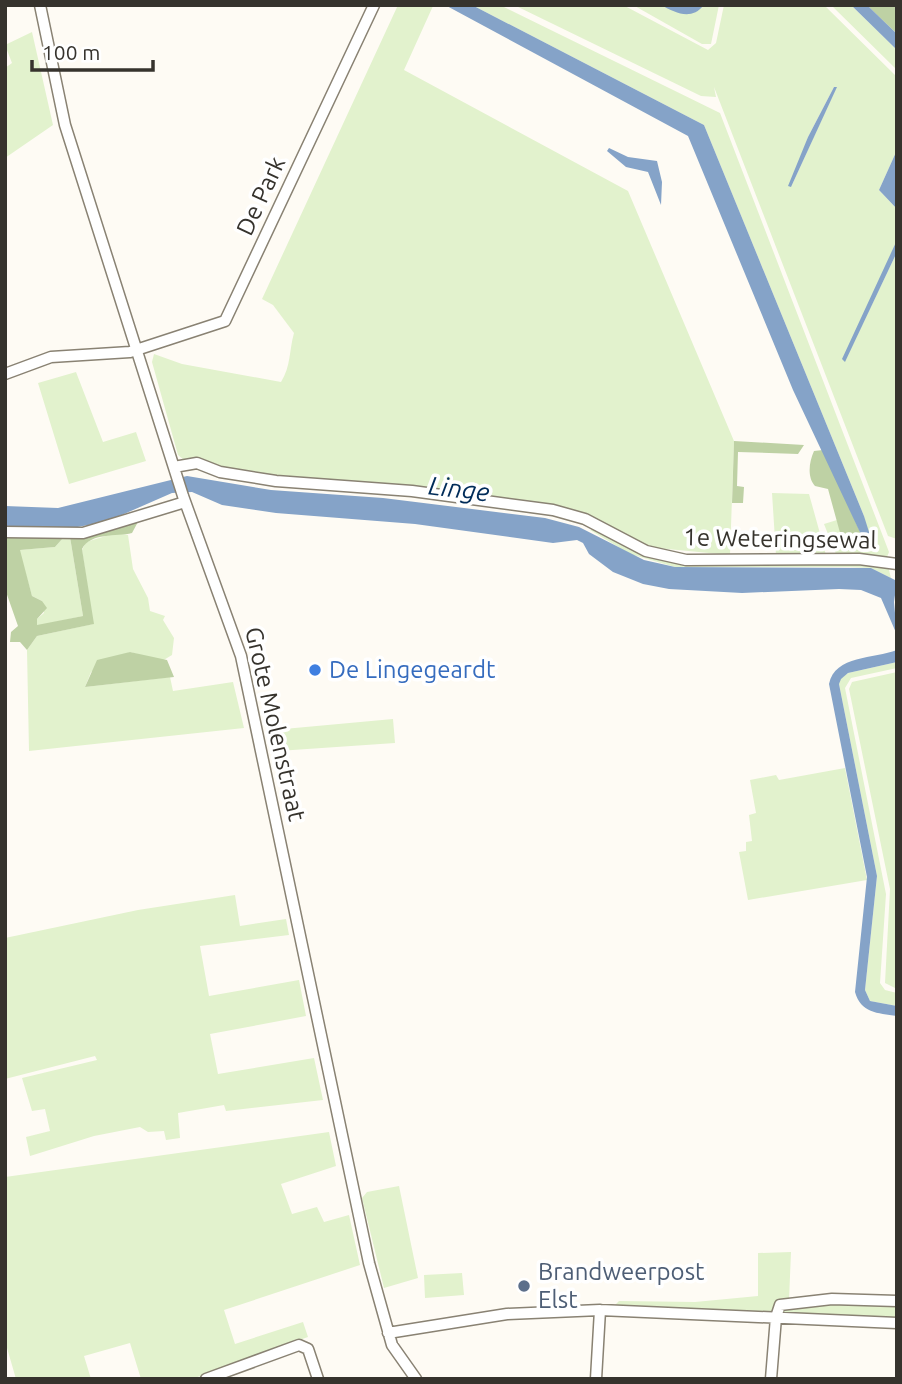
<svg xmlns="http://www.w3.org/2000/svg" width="902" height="1384" viewBox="0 0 902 1384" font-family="Ubuntu,sans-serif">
  <rect width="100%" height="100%" fill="#fefbf4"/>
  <path fill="#e2f2cd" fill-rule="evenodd" d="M 398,5 L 433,6 L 404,70 L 628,191 L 734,441 L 730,555 L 657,548 L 634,541 L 569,509 L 289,479 L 184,460 L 178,455 L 152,362 L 154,354 L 182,364 L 281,382 C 291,366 289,351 294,333 L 273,305 L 262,299 Z
    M 472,5 L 500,5 L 720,113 L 889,552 L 887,557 L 836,554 L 824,524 L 837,520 L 843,540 L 860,538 L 868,547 L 864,516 L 704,125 Z
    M 514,5 L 623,5 L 708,50 L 716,43 L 724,5 L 824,5 L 897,77 L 897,150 L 879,190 L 897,209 L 897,240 L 845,361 L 897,252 L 897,539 L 888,536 L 714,87 L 716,97 L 701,96 ZM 834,87 L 836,88 L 791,187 L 808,137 Z
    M 633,5 C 641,5 653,3 662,6 C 676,10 691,20 704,5 L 719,5 L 711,44 L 702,44 Z
    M 831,5 L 851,5 L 897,50 L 897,70 Z
    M 32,32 L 53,125 L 5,158 L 5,68 L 12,63 L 5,45 Z
    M 76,372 L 103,442 L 136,432 L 146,461 L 69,484 L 38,383 Z
    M 772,493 L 809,494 L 826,555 L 776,555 Z
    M 590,530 L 597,530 L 656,558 L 888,566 L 891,578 L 871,568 L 850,567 L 675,567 L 630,554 Z
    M 116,533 L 128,535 L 133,569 L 148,598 L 150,611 L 165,616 L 163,620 L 174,638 L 172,655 L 162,661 L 130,652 L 91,672 L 85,687 L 170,677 L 173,691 L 233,682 L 244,728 L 29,751 L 27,650 L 37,636 L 93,624 L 82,550 L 86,542 Z
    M 70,537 L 83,616 L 37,626 L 37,619 L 44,613 L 42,601 L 32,596 L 19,550 L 55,547 L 63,538 Z
    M 897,662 L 897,668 L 851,678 L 845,688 L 886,894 L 880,983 L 885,990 L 897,993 L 897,1006 L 870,1001 L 865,990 L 877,876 L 839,684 L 840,679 L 848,673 Z
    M 897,672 L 897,989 L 885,983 L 890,889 L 849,689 L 852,682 Z
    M 393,719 L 395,743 L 278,751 L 273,730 Z
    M 845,768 L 867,880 L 748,900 L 739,852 L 746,851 L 746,842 L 752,841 L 749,815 L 756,813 L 750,780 L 776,775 L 779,780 Z
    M 235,895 L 240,926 L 286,919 L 289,935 L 200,946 L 209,996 L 299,980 L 306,1016 L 210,1034 L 218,1074 L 314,1058 L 323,1100 L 226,1111 L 224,1105 L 178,1113 L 180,1138 L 166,1140 L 164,1131 L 148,1132 L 140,1127 L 94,1136 L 30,1156 L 26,1137 L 50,1131 L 45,1109 L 32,1111 L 22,1078 L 97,1060 L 95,1056 L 5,1079 L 5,938 L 138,910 Z
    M 329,1132 L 336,1166 L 281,1184 L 292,1214 L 317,1207 L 324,1222 L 349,1215 L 360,1265 L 224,1310 L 235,1344 L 303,1322 L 308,1337 L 192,1379 L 141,1379 L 130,1343 L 84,1356 L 91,1379 L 16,1379 L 5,1341 L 5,1177 Z
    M 399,1186 L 418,1278 L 384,1288 L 362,1198 L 367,1192 Z
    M 791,1252 L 789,1300 L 776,1305 L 770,1313 L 613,1307 L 619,1301 L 695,1302 L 758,1296 L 758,1253 Z
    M 462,1273 L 464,1295 L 425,1298 L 424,1275 Z
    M 808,1303 L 897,1304 L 897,1319 L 783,1314 L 782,1307 Z"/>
  <path fill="#bed1a4" d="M 867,5 L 897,5 L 897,34 L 871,9 Z
    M 734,441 L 804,445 L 798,454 L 738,452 L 737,486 L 744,487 L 743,503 L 732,503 Z
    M 823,450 L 828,460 L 865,543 L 859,538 L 842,540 L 828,489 L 815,486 C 807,477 809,462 814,451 Z
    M 139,520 L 132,533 C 116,537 91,532 82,549 L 94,624 L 37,636 L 27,650 L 20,642 L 10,642 L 11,632 L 18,626 L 5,589 L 5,536 L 63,538 L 55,547 L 20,550 L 32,596 L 42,601 L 47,608 L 37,619 L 37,625 L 83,616 L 70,537 Z
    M 130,652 L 167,660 L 174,677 L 85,687 L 97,660 Z"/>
  <path fill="#85a3c8" d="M 445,5 L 472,5 L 704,125 L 864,516 L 874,548 L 865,543 L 793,390 L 688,136 Z
    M 661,5 L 704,5 C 691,21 676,13 661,5 Z
    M 851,5 L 867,5 L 897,34 L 897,50 Z
    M 834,87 L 837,87 L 791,187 L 788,186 L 808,137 Z
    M 609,148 L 628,157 L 657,161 L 662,182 L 661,205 L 648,172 L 626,167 L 607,151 Z
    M 897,150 L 897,209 L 879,190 Z
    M 897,240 L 897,252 L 845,362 L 842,359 Z
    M 187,476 L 271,490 L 383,498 L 545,518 L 579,527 L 644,560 L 675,567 L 871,568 L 897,581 L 894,602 L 897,635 L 881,598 L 861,590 L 839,589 L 742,593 L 669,589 L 643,584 L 613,572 L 589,554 L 583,543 L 577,540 L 553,543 L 415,524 L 276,513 L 222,505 L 192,492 L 172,493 L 108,521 L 83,526 L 61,530 L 5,528 L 5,506 L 58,508 Z
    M 897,650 L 897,662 L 848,673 L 841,679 L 839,684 L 877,876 L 865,990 L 870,1001 L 897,1006 L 897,1016 C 877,1013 861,1013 855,992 L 867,877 L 829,684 C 835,655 874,659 897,650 Z"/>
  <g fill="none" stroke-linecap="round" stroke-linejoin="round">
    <defs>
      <path id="minor" d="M 40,5 L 65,125 L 183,496 L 241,656 L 369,1263 L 392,1345 L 416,1379
        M 5,374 L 51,357 L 130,352 L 225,321 L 374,5
        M 174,467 L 197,463 L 220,472 L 276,481 L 412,491 L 553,510 L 585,519 L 646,551 L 686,560 L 859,559 L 897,564
        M 5,532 L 83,533 L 185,502
        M 388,1333 L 507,1314 L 600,1310 L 897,1323
        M 206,1379 L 299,1345 L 308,1349 L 318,1379
        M 596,1379 L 600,1310
        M 771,1379 L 776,1317 L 780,1305 L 832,1299 L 897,1301"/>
    </defs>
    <use href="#minor" stroke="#898273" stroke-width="13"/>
    <use href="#minor" stroke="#fff" stroke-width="10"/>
  </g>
  <circle fill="#3f7fe0" stroke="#fff" stroke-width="2.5" cx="315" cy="670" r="7"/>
  <circle fill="#5c6f8a" stroke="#fff" stroke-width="2.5" cx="524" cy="1286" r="7"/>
  <g text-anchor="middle" stroke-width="7" stroke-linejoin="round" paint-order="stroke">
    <g font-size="24" fill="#36332d" stroke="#fff">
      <text transform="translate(261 196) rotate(-65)" y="8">De Park</text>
      <text transform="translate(780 539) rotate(1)" y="8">1e Weteringsewal</text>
      <text transform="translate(275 724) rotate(77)" y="8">Grote Molenstraat</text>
    </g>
    <g font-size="24" fill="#366cbe" stroke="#fff" text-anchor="start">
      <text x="329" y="678">De Lingegeardt</text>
    </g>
    <g font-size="24" fill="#4e5e75" stroke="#fff" text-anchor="start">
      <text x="538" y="1280">Brandweerpost<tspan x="538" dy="28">Elst</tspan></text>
    </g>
    <g font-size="26" font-style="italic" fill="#002c59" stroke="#fff">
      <text transform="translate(459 489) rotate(7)" y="9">Linge</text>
    </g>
  </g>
  <rect width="902" height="1384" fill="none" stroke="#36332d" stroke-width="14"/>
  <path d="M32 60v10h121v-10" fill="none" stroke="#36332d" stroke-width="3.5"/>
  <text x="42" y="60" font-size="21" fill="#36332d" stroke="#ffffff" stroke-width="5" paint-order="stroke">100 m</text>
</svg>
